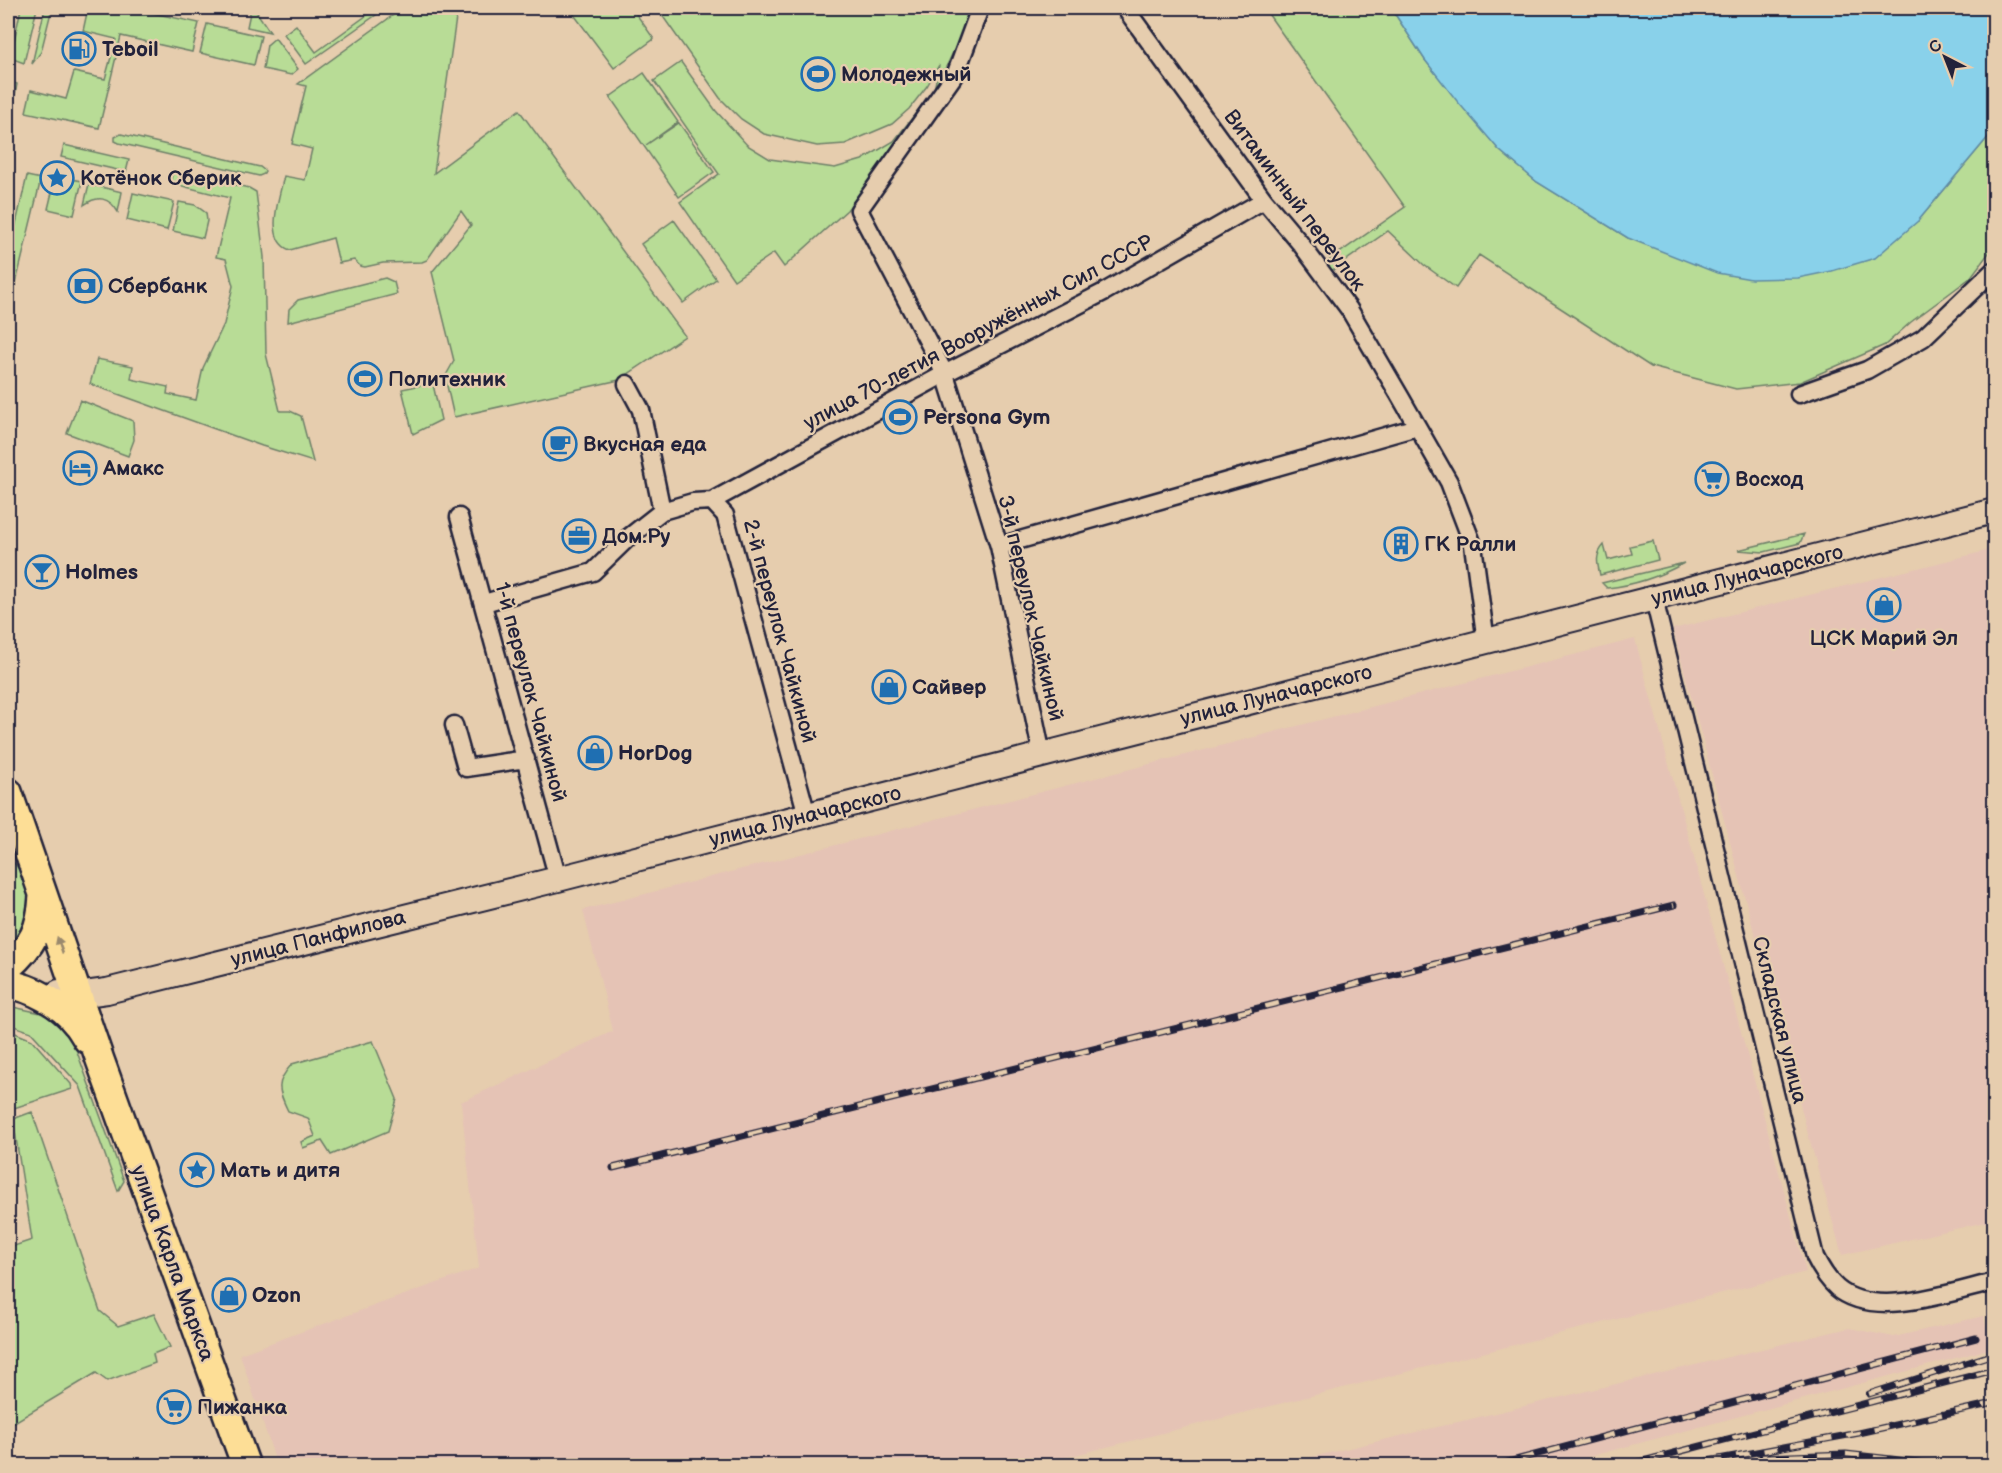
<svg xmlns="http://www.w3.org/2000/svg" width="2002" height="1473" viewBox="0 0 2002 1473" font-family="'Balsamiq Sans',sans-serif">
  <rect width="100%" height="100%" fill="#e6cdae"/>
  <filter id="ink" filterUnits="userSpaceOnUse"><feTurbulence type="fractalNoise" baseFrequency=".0167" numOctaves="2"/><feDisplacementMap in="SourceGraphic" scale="12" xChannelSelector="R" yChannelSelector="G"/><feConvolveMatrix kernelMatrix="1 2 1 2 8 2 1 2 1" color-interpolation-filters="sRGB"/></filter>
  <g filter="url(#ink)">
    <path fill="#e5c3b5" d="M 1994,549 L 1994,1220 L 1842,1255 L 1808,1134 L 1673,629 Z
      M 1635,639 L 1806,1272 L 1035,1465 L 277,1465 L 240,1354 L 479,1268 L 461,1102 L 613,1031 L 583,910 Z
      M 1983,1316 L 1993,1348 L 1558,1465 L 1279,1465 L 1849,1328 L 1894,1337 Z"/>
    <path fill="#b8dc96" stroke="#6d7f68" stroke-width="1.5" d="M 21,8 L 37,8 L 24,63 L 13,59 L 11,55 Z
      M 45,8 L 52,8 L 41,52 L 32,64 Z
      M 88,8 L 130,8 L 199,23 L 192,52 L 121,36 L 99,128 L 26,112 L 31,90 L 66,99 L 74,72 L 105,79 L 116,39 L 83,31 Z
      M 251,8 L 254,8 L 270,32 L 247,27 Z
      M 377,8 L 386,8 L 306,64 L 284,34 L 296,25 L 316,52 Z
      M 403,8 L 462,8 L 457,11 L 434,173 L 519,110 L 685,336 L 619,380 L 454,417 L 445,377 L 454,361 L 432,272 L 471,225 L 461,211 L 427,260 L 422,262 L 383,263 L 365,267 L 360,266 L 354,260 L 339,263 L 333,238 L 290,250 C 263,241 280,195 284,176 L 305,180 L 312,149 L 292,144 L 306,86 L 298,84 Z
      M 569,8 L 632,8 L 654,39 L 614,68 Z
      M 657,8 L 974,8 L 948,63 L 916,123 L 847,210 L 784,267 L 774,253 L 734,280 L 680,202 L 719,174 L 654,81 L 681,62 L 716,111 L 747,145 L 770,159 L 835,168 L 862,160 L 894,141 L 934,90 L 939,65 L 927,86 L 909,109 L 892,124 L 845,144 L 817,146 L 764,134 L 741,119 L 720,98 Z
      M 1264,8 L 1391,8 L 1425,60 L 1499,150 L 1537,182 L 1628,238 L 1918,221 L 1994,130 L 1994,246 L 1970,278 L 1911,322 L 1885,345 L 1800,382 L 1736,389 L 1651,367 L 1479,255 L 1456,288 L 1424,265 L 1388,231 L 1331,271 L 1325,263 L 1405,207 Z
      M 207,24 L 261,36 L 254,65 L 200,53 Z
      M 275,38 L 298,69 L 291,75 L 263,69 L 267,45 Z
      M 644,73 L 678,122 L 646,145 L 679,123 L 714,172 L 679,197 L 610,97 Z
      M 14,83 L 17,84 L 8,133 L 8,85 Z
      M 121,134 L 260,167 L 265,171 L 264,174 L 259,176 L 119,143 L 115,141 L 115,137 Z
      M 64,145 L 129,160 L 126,172 L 61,157 Z
      M 173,170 L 249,188 L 256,192 L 264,257 L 266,354 L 280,411 L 290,411 L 301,416 L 313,462 L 262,446 L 90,384 L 97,359 L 133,366 L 131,379 L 168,387 L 167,394 L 196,400 L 203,368 L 224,324 L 233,286 L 226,259 L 216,257 L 230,198 L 170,183 Z
      M 27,176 L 41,179 L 8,316 L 8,258 Z
      M 56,176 L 82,181 L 74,215 L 48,209 Z
      M 89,184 L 122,192 L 118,212 C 109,197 98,195 84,205 Z
      M 133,193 L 174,202 L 167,230 L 127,220 Z
      M 179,202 L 195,205 L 206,213 L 207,221 L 203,238 L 173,231 Z
      M 674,220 L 716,279 L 683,303 L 641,244 Z
      M 385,278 L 394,282 L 397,294 L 288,322 L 289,309 L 298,300 Z
      M 432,380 L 441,420 L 413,434 L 402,389 L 422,385 Z
      M 80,400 L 133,421 L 134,440 L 128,456 L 67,433 Z
      M 1804,534 L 1800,543 L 1764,552 L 1738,550 Z
      M 1653,541 L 1658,560 L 1600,575 C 1597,563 1595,555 1604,545 L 1608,560 L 1632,554 L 1630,546 Z
      M 1684,563 C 1659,577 1636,585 1607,588 L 1602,583 Z
      M 8,857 C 24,872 36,894 30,917 C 28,930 14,944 8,955 Z
      M 8,1006 L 41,1013 L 56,1019 L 72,1038 L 124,1181 L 118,1191 L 80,1086 L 31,1032 L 8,1024 Z
      M 8,1030 L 32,1040 L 71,1084 L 72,1089 L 8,1110 Z
      M 373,1041 L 397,1099 L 388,1131 L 331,1155 L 322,1141 L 303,1148 L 301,1142 L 315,1136 L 308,1118 L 288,1111 C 278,1090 275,1083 292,1064 Z
      M 32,1112 L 100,1311 L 118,1326 L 154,1314 L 170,1347 L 153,1354 L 155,1363 L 107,1381 L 96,1373 L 8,1426 L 8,1248 L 32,1240 L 13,1119 Z"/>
    <path fill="#89d1ea" stroke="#608ba4" stroke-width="1.5" d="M 1391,8 L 1994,8 L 1994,130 L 1918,221 L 1875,258 L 1832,271 L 1798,278 L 1751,279 L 1717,273 L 1628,238 L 1537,182 L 1499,150 L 1457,101 L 1425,60 Z"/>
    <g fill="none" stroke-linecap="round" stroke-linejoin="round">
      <defs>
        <path id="street" d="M 980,8 L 956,73 L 859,210 L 945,374 L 999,546 L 1042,755
          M 1125,8 L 1264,200 L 1300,243 L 1349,309 L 1401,398 L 1449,482 L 1473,545 L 1486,642
          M 627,384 L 641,410 L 662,511 L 693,502 L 712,501 L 725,515 L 807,815
          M 1799,394 L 1867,370 L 1923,338 L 1994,270
          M 712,501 L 948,372 L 1104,292 L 1264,200
          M 459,517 L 558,879
          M 999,546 L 1417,427
          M 1654,599 L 1815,1257 C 1821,1269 1827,1279 1837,1288 C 1874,1320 1951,1292 1994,1282
          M 484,603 L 593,572 L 629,537 L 662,511
          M 454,725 L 466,768 L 526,759"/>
        <path id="secondary" d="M 59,992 L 77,995 L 107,991 L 558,879 L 1994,511"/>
        <path id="primary" d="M 8,792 L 100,1060 L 246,1466
          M 8,967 C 33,945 41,929 43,896
          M 8,984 C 30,987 62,1004 76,1023 C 80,1027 83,1033 87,1039"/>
      </defs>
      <use href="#street" stroke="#22223b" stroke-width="21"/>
      <use href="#secondary" stroke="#22223b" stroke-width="28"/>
      <use href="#primary" stroke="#22223b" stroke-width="32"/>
      <use href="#street" stroke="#e6cdae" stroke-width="16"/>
      <use href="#secondary" stroke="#e6cdae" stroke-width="24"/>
      <use href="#primary" stroke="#fdde96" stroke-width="27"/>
      <defs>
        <path id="rail" d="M 613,1168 L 1674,905
          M 1869,1394 L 1994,1354
          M 1762,1457 L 1846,1454 L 1954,1466
          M 1493,1466 L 1976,1338
          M 1624,1466 L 1994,1370
          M 1681,1466 L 1859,1433 L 1994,1403"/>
      </defs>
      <use href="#rail" stroke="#22223b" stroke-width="7"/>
      <use href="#rail" stroke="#e6cdae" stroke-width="4.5" stroke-dasharray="14" stroke-linecap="butt"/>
    </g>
    <defs><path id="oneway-solid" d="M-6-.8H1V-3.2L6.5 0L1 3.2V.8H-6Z" transform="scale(1.5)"/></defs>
    <use fill="#9a896d" href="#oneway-solid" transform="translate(60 945) rotate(-109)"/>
  </g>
  <defs>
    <symbol id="fuel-ring" viewBox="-11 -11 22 22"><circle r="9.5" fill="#e6cdae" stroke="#1f6fb2" stroke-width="1.5"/><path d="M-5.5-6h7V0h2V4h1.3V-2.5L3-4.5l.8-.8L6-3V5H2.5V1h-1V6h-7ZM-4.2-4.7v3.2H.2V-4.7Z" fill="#1f6fb2"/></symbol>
    <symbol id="stadium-ring" viewBox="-11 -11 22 22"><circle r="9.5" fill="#e6cdae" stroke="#1f6fb2" stroke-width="1.5"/><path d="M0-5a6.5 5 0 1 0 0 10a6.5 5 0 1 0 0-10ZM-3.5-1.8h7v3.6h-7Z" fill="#1f6fb2"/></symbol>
    <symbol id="sight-ring" viewBox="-11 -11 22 22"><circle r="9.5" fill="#e6cdae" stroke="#1f6fb2" stroke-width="1.5"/><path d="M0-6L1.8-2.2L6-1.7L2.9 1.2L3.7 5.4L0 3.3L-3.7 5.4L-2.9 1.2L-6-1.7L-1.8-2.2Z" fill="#1f6fb2"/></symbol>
    <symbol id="bank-ring" viewBox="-11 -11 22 22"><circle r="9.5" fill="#e6cdae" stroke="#1f6fb2" stroke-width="1.5"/><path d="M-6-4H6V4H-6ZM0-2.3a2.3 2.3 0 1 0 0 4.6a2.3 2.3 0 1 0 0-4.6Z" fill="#1f6fb2"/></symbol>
    <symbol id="cafe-ring" viewBox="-11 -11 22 22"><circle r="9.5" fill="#e6cdae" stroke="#1f6fb2" stroke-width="1.5"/><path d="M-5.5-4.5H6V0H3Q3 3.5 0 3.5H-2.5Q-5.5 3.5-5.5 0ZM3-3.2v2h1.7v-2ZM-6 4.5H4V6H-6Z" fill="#1f6fb2"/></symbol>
    <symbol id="hotel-ring" viewBox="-11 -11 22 22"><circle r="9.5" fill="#e6cdae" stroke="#1f6fb2" stroke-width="1.5"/><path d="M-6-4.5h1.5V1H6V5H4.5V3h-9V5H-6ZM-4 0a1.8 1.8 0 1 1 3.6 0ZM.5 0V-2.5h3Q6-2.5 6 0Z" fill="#1f6fb2"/></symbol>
    <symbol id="supermarket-ring" viewBox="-11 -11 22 22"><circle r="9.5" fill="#e6cdae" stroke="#1f6fb2" stroke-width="1.5"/><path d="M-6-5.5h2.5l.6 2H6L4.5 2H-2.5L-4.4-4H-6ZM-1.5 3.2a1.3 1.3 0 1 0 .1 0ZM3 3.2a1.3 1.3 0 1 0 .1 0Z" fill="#1f6fb2"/></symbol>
    <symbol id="office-ring" viewBox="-11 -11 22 22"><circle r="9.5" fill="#e6cdae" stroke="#1f6fb2" stroke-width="1.5"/><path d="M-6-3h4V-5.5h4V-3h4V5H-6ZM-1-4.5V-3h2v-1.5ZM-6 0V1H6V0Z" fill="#1f6fb2"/></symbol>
    <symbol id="building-ring" viewBox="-11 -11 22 22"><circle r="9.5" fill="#e6cdae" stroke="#1f6fb2" stroke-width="1.5"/><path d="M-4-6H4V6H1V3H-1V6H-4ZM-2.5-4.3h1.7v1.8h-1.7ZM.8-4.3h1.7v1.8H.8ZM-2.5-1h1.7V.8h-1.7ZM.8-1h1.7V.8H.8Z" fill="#1f6fb2"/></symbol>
    <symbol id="bar-ring" viewBox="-11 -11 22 22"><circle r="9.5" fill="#e6cdae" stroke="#1f6fb2" stroke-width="1.5"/><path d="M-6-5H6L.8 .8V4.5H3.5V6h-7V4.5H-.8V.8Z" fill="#1f6fb2"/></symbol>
    <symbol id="shop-ring" viewBox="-11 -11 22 22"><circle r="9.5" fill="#e6cdae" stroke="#1f6fb2" stroke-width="1.5"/><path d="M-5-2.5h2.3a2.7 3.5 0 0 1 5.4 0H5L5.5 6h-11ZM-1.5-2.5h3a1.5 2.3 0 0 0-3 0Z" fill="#1f6fb2"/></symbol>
  </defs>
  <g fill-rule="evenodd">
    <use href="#fuel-ring" x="60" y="30" width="38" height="38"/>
    <use href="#stadium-ring" x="799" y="55" width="38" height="38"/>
    <use href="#sight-ring" x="38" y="159" width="38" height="38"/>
    <use href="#bank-ring" x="66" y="267" width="38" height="38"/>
    <use href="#stadium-ring" x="346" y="360" width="38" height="38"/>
    <use href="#stadium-ring" x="881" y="398" width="38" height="38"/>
    <use href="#cafe-ring" x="541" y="425" width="38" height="38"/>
    <use href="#hotel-ring" x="61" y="449" width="38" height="38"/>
    <use href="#supermarket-ring" x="1693" y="460" width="38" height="38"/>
    <use href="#office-ring" x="560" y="517" width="38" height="38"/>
    <use href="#building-ring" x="1382" y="525" width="38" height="38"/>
    <use href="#bar-ring" x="23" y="553" width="38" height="38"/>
    <use href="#shop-ring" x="1865" y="586" width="38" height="38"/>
    <use href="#shop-ring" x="870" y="668" width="38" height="38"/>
    <use href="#shop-ring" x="576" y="734" width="38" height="38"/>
    <use href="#sight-ring" x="178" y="1151" width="38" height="38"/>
    <use href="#shop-ring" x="210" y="1276" width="38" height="38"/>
    <use href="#supermarket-ring" x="155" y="1388" width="38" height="38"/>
  </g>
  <g text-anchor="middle" stroke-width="4.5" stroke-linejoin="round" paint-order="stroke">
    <g font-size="21" font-weight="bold" fill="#22223b" stroke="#e6cdae" text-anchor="start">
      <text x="102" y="56">Teboil</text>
      <text x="841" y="81">Молодежный</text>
      <text x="80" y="185">Котёнок Сберик</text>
      <text x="108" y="293">Сбербанк</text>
      <text x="388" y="386">Политехник</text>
      <text x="923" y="424">Persona Gym</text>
      <text x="583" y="451">Вкусная еда</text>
      <text x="103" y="475">Амакс</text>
      <text x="1735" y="486">Восход</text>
      <text x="602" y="543">Дом.Ру</text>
      <text x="1424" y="551">ГК Ралли</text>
      <text x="65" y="579">Holmes</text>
      <text x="1884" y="645" text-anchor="middle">ЦСК Марий Эл</text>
      <text x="912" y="694">Сайвер</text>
      <text x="618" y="760">HorDog</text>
      <text x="220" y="1177">Мать и дитя</text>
      <text x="252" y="1302">Ozon</text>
      <text x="197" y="1414">Пижанка</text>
    </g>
    <g font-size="21" fill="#22223b" stroke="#e6cdae">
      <text transform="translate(1295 200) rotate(53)" y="7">Витаминный переулок</text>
      <text transform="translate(978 332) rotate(-28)" y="7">улица 70-летия Вооружённых Сил СССР</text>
      <text transform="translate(1747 575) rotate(-14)" y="7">улица Луначарского</text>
      <text transform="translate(1031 608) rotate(77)" y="7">3-й переулок Чайкиной</text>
      <text transform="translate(780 631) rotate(75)" y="7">2-й переулок Чайкиной</text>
      <text transform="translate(531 692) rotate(75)" y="7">1-й переулок Чайкиной</text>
      <text transform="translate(1276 695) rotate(-14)" y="7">улица Луначарского</text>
      <text transform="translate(805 816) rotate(-14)" y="7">улица Луначарского</text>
      <text transform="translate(318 938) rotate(-14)" y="7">улица Панфилова</text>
      <text transform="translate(1780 1020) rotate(76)" y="7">Складская улица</text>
      <text transform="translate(173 1263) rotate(70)" y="7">улица Карла Маркса</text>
    </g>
  </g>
  <rect width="2002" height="1473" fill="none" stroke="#e6cdae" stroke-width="30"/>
  <rect x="15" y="15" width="1972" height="1443" fill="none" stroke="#22223b" stroke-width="2" filter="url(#ink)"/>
  <g transform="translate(1945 57) rotate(318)" stroke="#e6cdae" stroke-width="4.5" paint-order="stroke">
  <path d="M0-4.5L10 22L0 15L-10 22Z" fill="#22223b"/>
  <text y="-9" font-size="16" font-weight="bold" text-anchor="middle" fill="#22223b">С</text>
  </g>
</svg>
